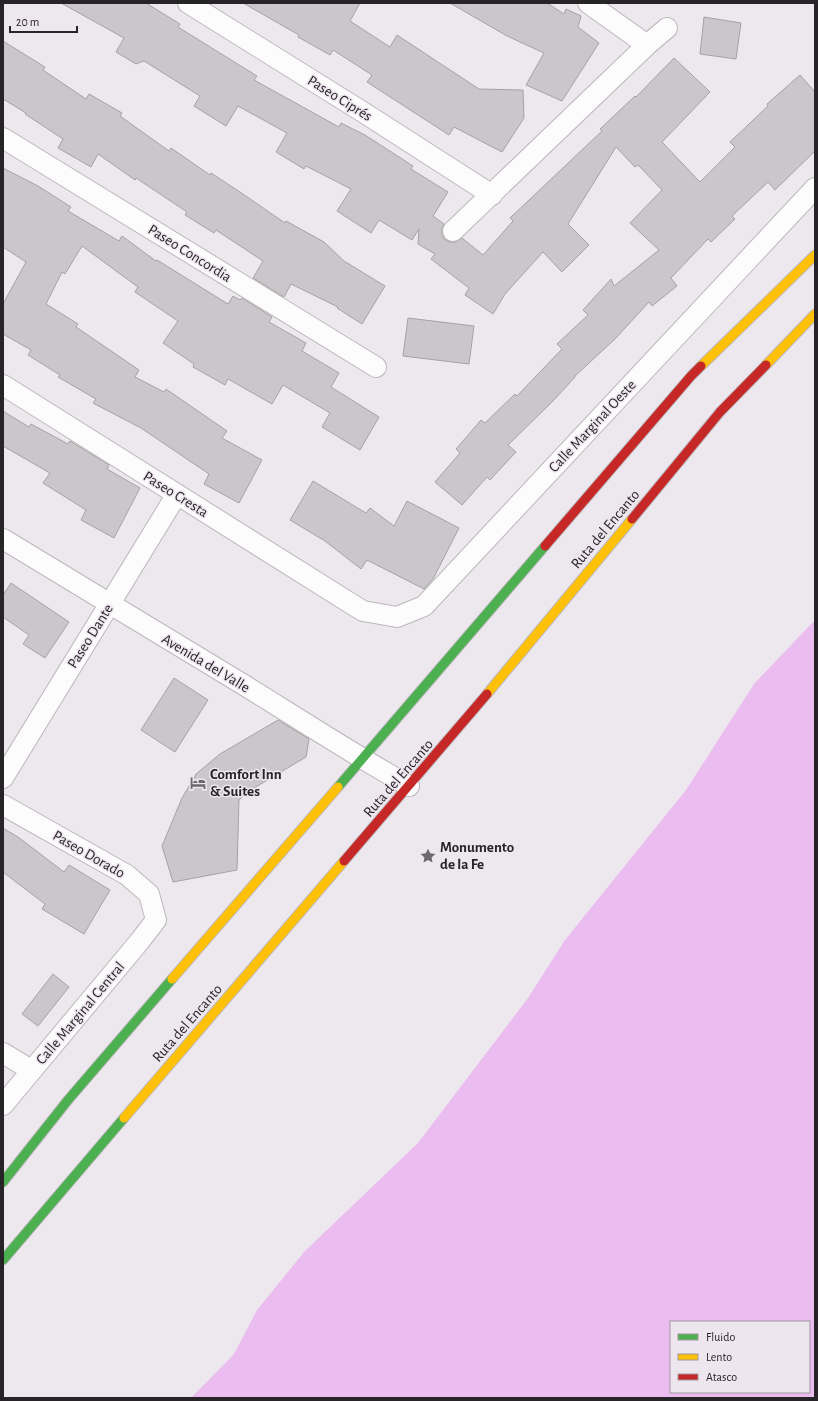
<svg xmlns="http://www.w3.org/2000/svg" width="818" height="1401" viewBox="0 0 818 1401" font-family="'Alegreya Sans',sans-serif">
  <rect width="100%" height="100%" fill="#ede8ed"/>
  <path fill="#ebbcf0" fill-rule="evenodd" d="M 815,620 L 815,1398 L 191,1398 L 234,1354 L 257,1310 L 305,1251 L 418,1143 L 528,998 L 565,940 L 686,790 L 754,684 ZM 671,1322 L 809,1322 L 809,1392 L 671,1392 Z"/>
  <path fill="#cac6ca" stroke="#a5a2a5" d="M 61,3 L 146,3 L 180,24 L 178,27 L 257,76 L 254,80 L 339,127 L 341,123 L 365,135 L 413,166 L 411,169 L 448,192 L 433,216 L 444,224 L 442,228 L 442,233 L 444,239 L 449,242 L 455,242 L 462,238 L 483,255 L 513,221 L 510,218 L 602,131 L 600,129 L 635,96 L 636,97 L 674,58 L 710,92 L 662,142 L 700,182 L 735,147 L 730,142 L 768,106 L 767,104 L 800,75 L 815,92 L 815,151 L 775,190 L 768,182 L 732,216 L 735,219 L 711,242 L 708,239 L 671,278 L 677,286 L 652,306 L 649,302 L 615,339 L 575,376 L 575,377 L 553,401 L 508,445 L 516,452 L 490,480 L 487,477 L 462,505 L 435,482 L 460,453 L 456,449 L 481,420 L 485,423 L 515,394 L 517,396 L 562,349 L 557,344 L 588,315 L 583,310 L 611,279 L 614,286 L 659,250 L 630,223 L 662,190 L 638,165 L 635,167 L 616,147 L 568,224 L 589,245 L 562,272 L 543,252 L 505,294 L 493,314 L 465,295 L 469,288 L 431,259 L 435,254 L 418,244 L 419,229 L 412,240 L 379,220 L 371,233 L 337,211 L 351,189 L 306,166 L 304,169 L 276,152 L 287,133 L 238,106 L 226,126 L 194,106 L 200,96 L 144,61 L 136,64 L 116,52 L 124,38 Z
    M 243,3 L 360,3 L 350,21 L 390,47 L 397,35 L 479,89 L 523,90 L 524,118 L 502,152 L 454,127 L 449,135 L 367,82 L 372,75 L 333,50 L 330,55 L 298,37 L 299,35 Z
    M 450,3 L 547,3 L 564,14 L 566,9 L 581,16 L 578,27 L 599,43 L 562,101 L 526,85 L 544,53 L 507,36 Z
    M 704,17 L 741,23 L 736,59 L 700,54 Z
    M 3,41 L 45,67 L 43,70 L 86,99 L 89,94 L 122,113 L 120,116 L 169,151 L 171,148 L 210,175 L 211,173 L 240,192 L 285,223 L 286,221 L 324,242 L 344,261 L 385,286 L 362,324 L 337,308 L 338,307 L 291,284 L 284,297 L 253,278 L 263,261 L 216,230 L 214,233 L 185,215 L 187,212 L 136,178 L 135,180 L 98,154 L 91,167 L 58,148 L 63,139 L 25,114 L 26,113 L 3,99 Z
    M 3,168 L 38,186 L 71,207 L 68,211 L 119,241 L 122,236 L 156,261 L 157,260 L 228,304 L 233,296 L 240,300 L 242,298 L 272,317 L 269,322 L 306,343 L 302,351 L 339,373 L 331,387 L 379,417 L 360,450 L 322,427 L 330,413 L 283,385 L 272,404 L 228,379 L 225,385 L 193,367 L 194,364 L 163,343 L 178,321 L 135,292 L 138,287 L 82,246 L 65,274 L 62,272 L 46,304 L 78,324 L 76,327 L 139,370 L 135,377 L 164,392 L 166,389 L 227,431 L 222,438 L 262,460 L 239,503 L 204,484 L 209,474 L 141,428 L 93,403 L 96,399 L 58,377 L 60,375 L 28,355 L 31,350 L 3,334 L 3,304 L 26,262 L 3,247 Z
    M 408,318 L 474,326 L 469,364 L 403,356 Z
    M 3,411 L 29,427 L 31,424 L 68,444 L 70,441 L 109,465 L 107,469 L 140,488 L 114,538 L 81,520 L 86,510 L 43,483 L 50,473 L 3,446 Z
    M 313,481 L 366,513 L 370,508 L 394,526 L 407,501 L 459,528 L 433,579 L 424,589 L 367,560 L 361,569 L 325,541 L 290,520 Z
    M 11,583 L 69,622 L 45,658 L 23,644 L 29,635 L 3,617 L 3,595 Z
    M 174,678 L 208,700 L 175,752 L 141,730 Z
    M 278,720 L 309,739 L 306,757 L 249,791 L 239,800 L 237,870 L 173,882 L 162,846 L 182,798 L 196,774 L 220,754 Z
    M 3,828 L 18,837 L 64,872 L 69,865 L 110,890 L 84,934 L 42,909 L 45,904 L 3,872 Z
    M 53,974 L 69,987 L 38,1026 L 22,1014 Z"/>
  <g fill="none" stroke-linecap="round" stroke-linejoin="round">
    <defs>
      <path id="street" d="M 188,3 L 366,114 L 492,195
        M 588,3 L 647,45
        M 3,138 L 376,367
        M 453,231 L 647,45 L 667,28
        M 3,385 L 350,603 L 363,611 L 397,617 L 424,606 L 815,188
        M 3,539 C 83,588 164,636 244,685 C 299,719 353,754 409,786
        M 3,778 L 177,494
        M 3,805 L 127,875 L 149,894 L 156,920 L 139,942 L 3,1105
        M 3,1053 L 31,1070"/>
      <path id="fast" d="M 338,787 L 545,546
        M 3,1182 L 68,1100 L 172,979
        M 3,1260 L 124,1118"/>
      <path id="slow" d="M 766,365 L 815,314
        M 701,366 L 815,255
        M 487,694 L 632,519
        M 172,979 L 338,787
        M 124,1118 L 344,861"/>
      <path id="jam" d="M 632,519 L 720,412 L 766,365
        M 545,546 L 691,376 L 701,366
        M 344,861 L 487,694"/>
    </defs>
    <use href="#street" stroke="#bbb7bb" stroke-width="22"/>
    <use href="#fast" stroke="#bbb7bb" stroke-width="11"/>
    <use href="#slow" stroke="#bbb7bb" stroke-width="11"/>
    <use href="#jam" stroke="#bbb7bb" stroke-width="11"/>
    <use href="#street" stroke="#fcfcfc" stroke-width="20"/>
    <use href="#fast" stroke="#4caf50" stroke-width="9"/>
    <use href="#slow" stroke="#ffc107" stroke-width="9"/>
    <use href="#jam" stroke="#c62828" stroke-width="9"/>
  </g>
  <defs>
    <symbol id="hotel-bare" viewBox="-9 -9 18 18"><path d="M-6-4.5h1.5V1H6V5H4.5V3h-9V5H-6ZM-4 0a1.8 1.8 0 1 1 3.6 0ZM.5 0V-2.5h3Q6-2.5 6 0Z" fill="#6c696c" stroke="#eee6ef" stroke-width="2.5" paint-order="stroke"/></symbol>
    <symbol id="sight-bare" viewBox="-9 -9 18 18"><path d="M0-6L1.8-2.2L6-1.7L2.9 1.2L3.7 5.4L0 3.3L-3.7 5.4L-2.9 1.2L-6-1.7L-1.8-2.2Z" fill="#6c696c" stroke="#eee6ef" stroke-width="2.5" paint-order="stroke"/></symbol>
  </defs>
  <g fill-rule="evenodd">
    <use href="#hotel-bare" x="187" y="772" width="22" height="22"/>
    <use href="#sight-bare" x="417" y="845" width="22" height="22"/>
  </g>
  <g text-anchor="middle" stroke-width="3" stroke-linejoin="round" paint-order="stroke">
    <g font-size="15" fill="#272427" stroke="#eee6ef">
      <text transform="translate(340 98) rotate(32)" y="5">Paseo Ciprés</text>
      <text transform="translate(190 253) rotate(32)" y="5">Paseo Concordia</text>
      <text transform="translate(592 426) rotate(-47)" y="5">Calle Marginal Oeste</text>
      <text transform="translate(176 494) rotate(32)" y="5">Paseo Cresta</text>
      <text transform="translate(605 529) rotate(-50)" y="5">Ruta del Encanto</text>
      <text transform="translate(90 636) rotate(-58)" y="5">Paseo Dante</text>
      <text transform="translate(206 663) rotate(31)" y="5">Avenida del Valle</text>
      <text transform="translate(398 778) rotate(-49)" y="5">Ruta del Encanto</text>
      <text transform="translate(89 854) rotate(30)" y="5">Paseo Dorado</text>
      <text transform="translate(80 1013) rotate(-50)" y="5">Calle Marginal Central</text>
      <text transform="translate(187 1023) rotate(-49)" y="5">Ruta del Encanto</text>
    </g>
    <g font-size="15" font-weight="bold" fill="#272427" stroke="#eee6ef" text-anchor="start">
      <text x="210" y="779">Comfort Inn<tspan x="210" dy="17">&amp; Suites</tspan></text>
      <text x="440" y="852">Monumento<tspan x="440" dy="17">de la Fe</tspan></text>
    </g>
  </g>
  <rect width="818" height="1401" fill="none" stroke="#272427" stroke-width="8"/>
  <rect x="670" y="1321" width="140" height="72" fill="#eee6ef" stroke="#9e989f"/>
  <rect x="678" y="1334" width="20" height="6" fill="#4caf50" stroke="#9e989f"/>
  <text x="706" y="1341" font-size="12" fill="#272427">Fluido</text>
  <rect x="678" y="1354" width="20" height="6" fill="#ffc107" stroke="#9e989f"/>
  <text x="706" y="1361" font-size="12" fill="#272427">Lento</text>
  <rect x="678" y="1374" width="20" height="6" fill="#c62828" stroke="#9e989f"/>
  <text x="706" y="1381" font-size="12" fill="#272427">Atasco</text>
  <path d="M10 26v6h67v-6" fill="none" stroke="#272427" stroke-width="2"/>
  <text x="16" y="26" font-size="12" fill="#272427" stroke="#eee6ef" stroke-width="3" paint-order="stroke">20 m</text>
</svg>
